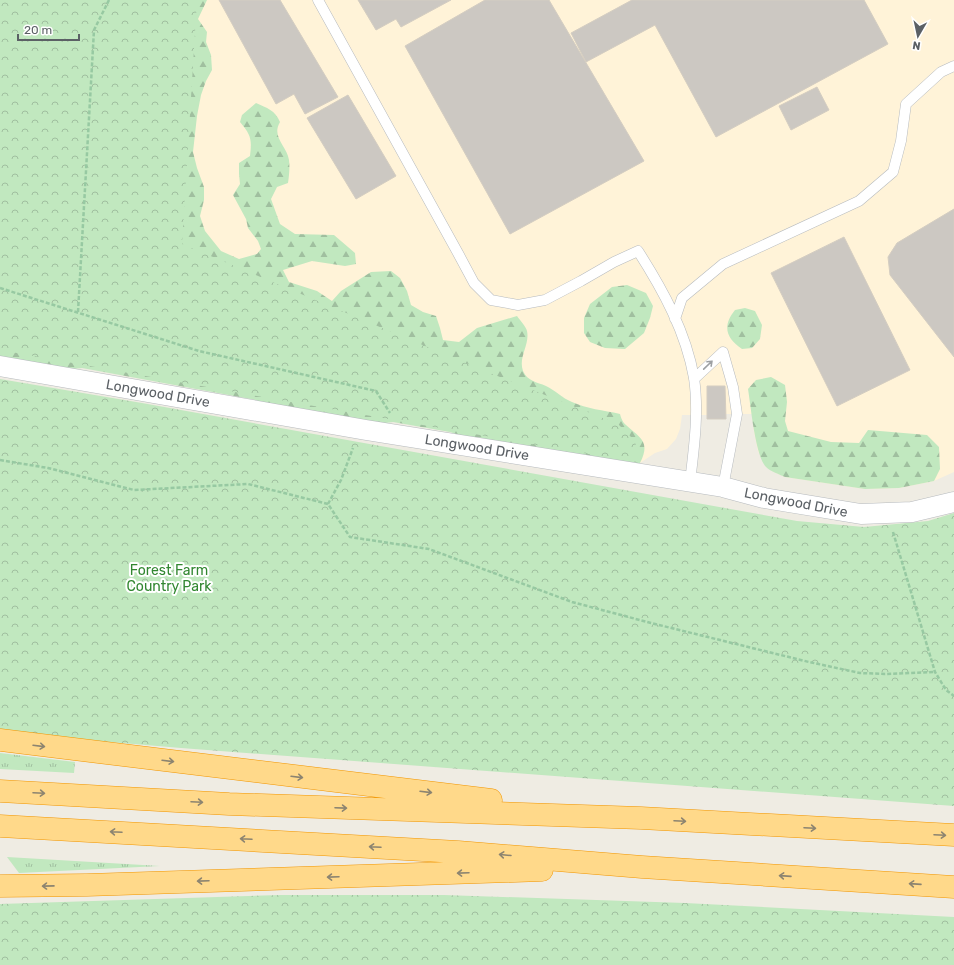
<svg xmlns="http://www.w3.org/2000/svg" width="954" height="965" viewBox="0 0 954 965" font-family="Rubik,sans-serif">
  <defs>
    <pattern id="grass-tufts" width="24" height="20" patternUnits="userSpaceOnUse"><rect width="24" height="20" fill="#c1e8bf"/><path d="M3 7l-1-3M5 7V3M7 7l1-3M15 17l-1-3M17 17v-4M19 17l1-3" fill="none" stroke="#a0bf9f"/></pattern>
    <pattern id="forest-firs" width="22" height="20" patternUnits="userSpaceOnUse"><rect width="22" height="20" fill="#c1e8bf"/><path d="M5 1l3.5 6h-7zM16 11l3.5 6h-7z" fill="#a0bf9f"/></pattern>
    <pattern id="park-crowns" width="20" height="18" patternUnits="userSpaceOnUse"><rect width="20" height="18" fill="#c1e8bf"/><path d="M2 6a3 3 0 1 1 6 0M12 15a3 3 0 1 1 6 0" fill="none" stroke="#a0bf9f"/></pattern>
  </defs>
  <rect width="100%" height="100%" fill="#efece3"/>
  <path fill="#fff3d8" d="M 197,0 L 954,0 L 954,472 L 934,481 L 899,488 L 865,489 L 785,477 L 774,472 L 766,467 L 758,451 L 754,432 L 752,414 L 726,414 L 725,419 L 707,419 L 707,415 L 682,415 L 680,429 L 676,439 L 667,449 L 655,453 L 640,463 L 635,441 L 182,244 Z"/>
  <path fill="url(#grass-tufts)" d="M 0,753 L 75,762 L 74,773 L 0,769 Z
    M 7,857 L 160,866 L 19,873 Z"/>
  <path fill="url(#forest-firs)" d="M 0,0 L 207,0 L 198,19 L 207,32 L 206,42 L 211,55 L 212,70 L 206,81 L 201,95 L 197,116 L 193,152 L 197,168 L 204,187 L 204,200 L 200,216 L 205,231 L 221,251 L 239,259 L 257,254 L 261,249 L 258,241 L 248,228 L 246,219 L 233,195 L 240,184 L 239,174 L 239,163 L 250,156 C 252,139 251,135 240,122 L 242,115 L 256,103 C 267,108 275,110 280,122 C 271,137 287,146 289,160 C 290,168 289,176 288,183 L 277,187 L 271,199 L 280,224 L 295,234 L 334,235 L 355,253 L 356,264 L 345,266 L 312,261 L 283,270 L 289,282 L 317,291 L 332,301 L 341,291 L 371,272 L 391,271 L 400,278 L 407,291 L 411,305 L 423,312 L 436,316 L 440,328 L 443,340 L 459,342 L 477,328 L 517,316 C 520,320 526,327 527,331 C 530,345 518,357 523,371 C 527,381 537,382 546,386 C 555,390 562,398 572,402 C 587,409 603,410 620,414 C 621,418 623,423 626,425 C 640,438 651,441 640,463 L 633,464 L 471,439 L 450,432 L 393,422 L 369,425 L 267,408 L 256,400 L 82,368 L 62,370 L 0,357 Z
    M 627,285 L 646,293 L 653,306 L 650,318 L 644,333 L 625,349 L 605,348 L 590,342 L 584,333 L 584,318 L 590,304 L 612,287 Z
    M 745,308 L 755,311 L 762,325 L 760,339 L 752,348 L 742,349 C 726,338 722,326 735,310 Z
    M 771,377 L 785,385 L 787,402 L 785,421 L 788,431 L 831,442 L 859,443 L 868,430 L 927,435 L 939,447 L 940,469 L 934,481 L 899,488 L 865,489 L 785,477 C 779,474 771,472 766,467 C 755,455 751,407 748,389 L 756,380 Z"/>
  <path fill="url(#park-crowns)" d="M 0,0 L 197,0 L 182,244 L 480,369 L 618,424 L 635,441 L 640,463 L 291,402 L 0,350 Z
    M 0,379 L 142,403 L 797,521 L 864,527 L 928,521 L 954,513 L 954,806 L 181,748 L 27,735 L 0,731 Z
    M 281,895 L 444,895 L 685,903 L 954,917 L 954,965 L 0,965 L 0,904 Z"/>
  <path fill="#ccc8c2" stroke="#d4cdc1" d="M 219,0 L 280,0 L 338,97 L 305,114 L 294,94 L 276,104 Z
    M 358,0 L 451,0 L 401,27 L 396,19 L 376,30 Z
    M 485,0 L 549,0 L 644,161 L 510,234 L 405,46 Z
    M 632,0 L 864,0 L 888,44 L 716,137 L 655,25 L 586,62 L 571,33 Z
    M 817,87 L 829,110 L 791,130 L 779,106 Z
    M 348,95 L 396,176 L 356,199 L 307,118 Z
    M 954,209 L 954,357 L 890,275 L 888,257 L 897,243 Z
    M 844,237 L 910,370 L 837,406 L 771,273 Z
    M 707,386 L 725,386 L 726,419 L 707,419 Z"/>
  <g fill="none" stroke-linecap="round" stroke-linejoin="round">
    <defs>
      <path id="service" d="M 318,0 L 459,255 L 474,283 L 491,300 L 518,305 L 545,300 L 581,281 L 614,262 L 638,251 C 663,290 686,332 694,378 C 699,412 694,448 690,482
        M 675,319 L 682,298 L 723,264 L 859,201 L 893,172 L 901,141 L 906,104 L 941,72 L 954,66
        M 694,379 L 723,352 L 733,387 L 737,414 L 723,487"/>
      <path id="minor" d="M 0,366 L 366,430 L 723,487 L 764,498 L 861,514 L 912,512 L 954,502"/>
      <path id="motorway" d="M 0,740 L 491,800
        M 0,791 L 229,804 L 641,818 L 954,835
        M 0,826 L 458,852 L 642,867 L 954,887
        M 0,886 L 87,885 L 542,870"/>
    </defs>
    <use href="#service" stroke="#b6babe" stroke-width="11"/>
    <use href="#minor" stroke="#b6babe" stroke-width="21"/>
    <use href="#motorway" stroke="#f29600" stroke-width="23"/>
    <path stroke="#97c9a2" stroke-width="2.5" stroke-dasharray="4 2" stroke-linecap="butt" d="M 0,288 L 199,351 L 376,391 L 390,413
      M 78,312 L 94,30 L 109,0
      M 0,460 L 48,468 L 134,490 L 248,484 L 328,504 L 350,537 L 429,549 L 572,602 L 651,623 L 809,662 L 860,673 L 885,674 L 935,672
      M 328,504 L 341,480 L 353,448
      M 893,532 L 935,672 L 946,690 L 954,696"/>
    <use href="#service" stroke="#fff" stroke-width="10"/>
    <use href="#minor" stroke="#fff" stroke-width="20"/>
    <use href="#motorway" stroke="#ffd98a" stroke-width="22"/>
  </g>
  <defs><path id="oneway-shaft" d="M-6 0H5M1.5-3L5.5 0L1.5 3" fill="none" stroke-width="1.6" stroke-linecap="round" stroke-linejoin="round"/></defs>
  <use stroke="#9da0a3" href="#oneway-shaft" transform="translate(708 365) rotate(-44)"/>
  <g stroke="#8c8470">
    <use href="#oneway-shaft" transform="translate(39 746) rotate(7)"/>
    <use href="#oneway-shaft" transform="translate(168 761) rotate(7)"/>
    <use href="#oneway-shaft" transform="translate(297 777) rotate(7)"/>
    <use href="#oneway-shaft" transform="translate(426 792) rotate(7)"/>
    <use href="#oneway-shaft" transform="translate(39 793) rotate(3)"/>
    <use href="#oneway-shaft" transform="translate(197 802) rotate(3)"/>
    <use href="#oneway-shaft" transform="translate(341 808) rotate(2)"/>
    <use href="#oneway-shaft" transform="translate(680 821) rotate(3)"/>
    <use href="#oneway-shaft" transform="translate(810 828) rotate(3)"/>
    <use href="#oneway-shaft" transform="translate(116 832) rotate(-177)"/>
    <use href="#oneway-shaft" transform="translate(940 835) rotate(3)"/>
    <use href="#oneway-shaft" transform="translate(246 839) rotate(-177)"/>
    <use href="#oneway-shaft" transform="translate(375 847) rotate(-177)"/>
    <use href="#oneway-shaft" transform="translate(505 855) rotate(-175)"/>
    <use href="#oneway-shaft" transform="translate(463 873) rotate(178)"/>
    <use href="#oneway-shaft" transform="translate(785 876) rotate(-176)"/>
    <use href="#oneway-shaft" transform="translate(333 877) rotate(178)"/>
    <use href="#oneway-shaft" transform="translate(203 881) rotate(178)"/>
    <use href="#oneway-shaft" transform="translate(915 884) rotate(-176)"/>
    <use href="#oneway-shaft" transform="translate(48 886) rotate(179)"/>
  </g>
  <g text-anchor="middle" stroke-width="4" stroke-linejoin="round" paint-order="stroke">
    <g font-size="14" fill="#5b6065" stroke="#fff">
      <text transform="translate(158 393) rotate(10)" y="5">Longwood Drive</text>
      <text transform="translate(477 447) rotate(9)" y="5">Longwood Drive</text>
      <text transform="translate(796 502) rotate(11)" y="5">Longwood Drive</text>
    </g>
    <g font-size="14" fill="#328731" stroke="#fff">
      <text x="169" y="575">Forest Farm<tspan x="169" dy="16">Country Park</tspan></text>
    </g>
  </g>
  <g transform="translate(918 36) rotate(189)" stroke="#ffffff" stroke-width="3" paint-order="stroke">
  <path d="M0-3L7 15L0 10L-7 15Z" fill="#5b6065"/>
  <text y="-6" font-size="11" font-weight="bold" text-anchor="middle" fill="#5b6065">N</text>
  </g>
  <path d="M18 34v6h61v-6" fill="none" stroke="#5b6065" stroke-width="2"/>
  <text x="24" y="34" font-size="12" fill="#5b6065" stroke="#ffffff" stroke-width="3" paint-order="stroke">20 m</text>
</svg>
